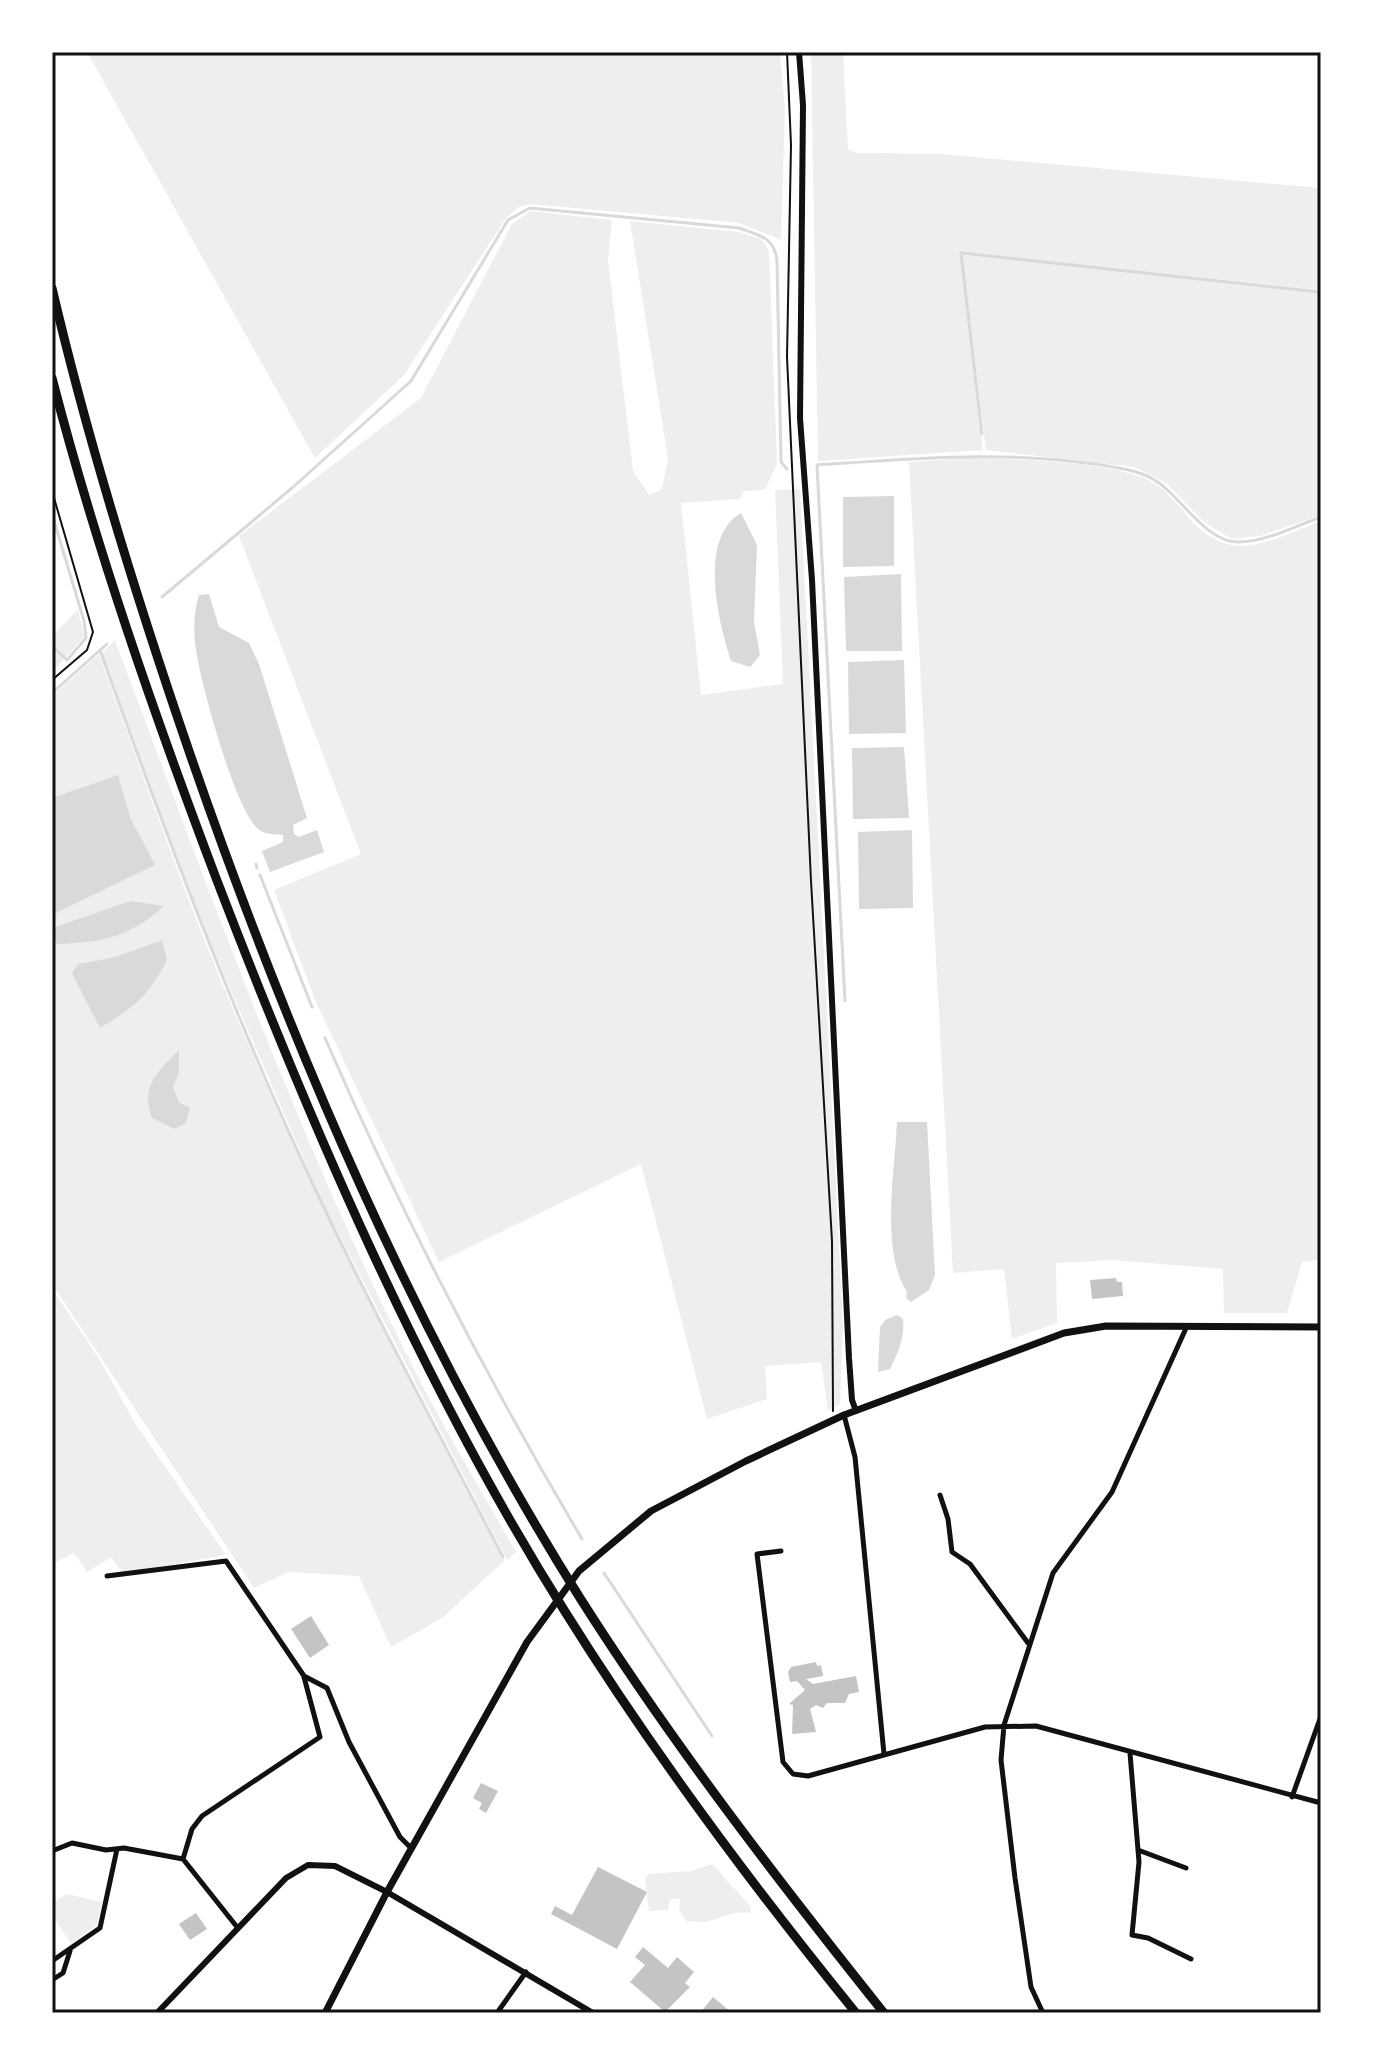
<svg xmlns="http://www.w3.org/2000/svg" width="1373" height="2065" viewBox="0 0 1373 2065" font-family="'Nunito Sans',sans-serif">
  <rect width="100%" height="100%" fill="#fff"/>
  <path fill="#eee" fill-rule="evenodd" d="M 87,52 L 780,52 L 785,110 L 781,240 L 740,223 L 530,204 L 519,207 L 506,218 L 404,375 L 315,458 Z
    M 811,54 L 843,54 L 848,149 L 857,153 L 940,154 L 1321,188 L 1321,290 L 960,252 L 983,450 L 818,461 Z
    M 530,211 L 612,220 L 608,260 L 633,471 L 649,495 L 662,489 L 668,459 L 630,221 L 739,232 L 762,239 L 769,251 L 777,463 L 765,490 L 743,491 L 740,499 L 681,503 L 701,695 L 783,684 L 775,490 L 800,489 L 843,1323 L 840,1404 L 828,1411 L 821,1362 L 765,1366 L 767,1399 L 707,1419 L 641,1164 L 439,1262 L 315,1000 L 274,890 L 361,854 L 239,536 L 421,398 L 512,224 Z
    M 962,255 L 1321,292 L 1321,515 L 1260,536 L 1231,539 L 1204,522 L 1166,483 L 1135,467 L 986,450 Z
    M 968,458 C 1015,459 1101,461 1144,478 C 1163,486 1176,502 1189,518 C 1232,567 1270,540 1321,521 L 1321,1259 L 1302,1262 L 1287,1313 L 1224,1313 L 1223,1269 L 1112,1260 L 1056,1263 L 1057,1323 L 1012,1339 L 1004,1269 L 953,1273 L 909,462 Z
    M 78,610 L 84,637 L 52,672 L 52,636 Z
    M 115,640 C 207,885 295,1133 413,1367 C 445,1430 481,1491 516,1552 L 507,1560 L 320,1197 L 185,884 L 102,653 Z
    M 99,654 C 139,764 177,875 222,983 C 304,1181 404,1372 504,1561 L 442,1618 L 391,1647 L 359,1576 L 289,1572 L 254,1588 L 52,1284 L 52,934 L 56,944 L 164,907 L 130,901 L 52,928 L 52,915 L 155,865 L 129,817 L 118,775 L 52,798 L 52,696 ZM 161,940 L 167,960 L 78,964 L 115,957 ZM 178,1051 L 179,1073 L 173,1087 L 179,1102 L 187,1108 L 175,1129 L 150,1112 C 148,1079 156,1073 178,1051 Z
    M 52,1289 L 98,1357 L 135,1423 L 226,1555 L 123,1573 L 111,1557 L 87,1572 L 74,1553 L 52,1564 Z
    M 712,1864 L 751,1907 L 750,1913 C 723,1909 720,1926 686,1921 L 679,1909 L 680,1899 L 670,1899 L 668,1910 L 649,1911 L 645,1880 L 649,1874 L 692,1871 Z
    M 67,1894 L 102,1902 L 97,1925 L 71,1944 L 52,1914 L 52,1903 Z"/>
  <path fill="#d9d9d9" d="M 894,496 L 894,566 L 843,567 L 843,497 Z
    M 741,513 L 757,545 L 754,622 L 760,655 L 750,667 L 731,661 C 718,621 698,538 741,513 Z
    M 901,574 L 902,651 L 846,651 L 844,577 Z
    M 209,594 L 219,627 L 249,643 L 259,664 L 307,818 L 293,825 L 294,834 L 299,837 L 317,830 L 324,852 L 270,872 L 262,851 L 283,842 L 283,835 C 275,834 266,835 259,830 C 235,810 203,690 197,656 C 193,635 193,615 199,595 Z
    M 904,660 L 906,733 L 849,734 L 848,662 Z
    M 904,747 L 909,818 L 853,819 L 852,748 Z
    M 118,775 L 130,817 L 155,865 L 52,915 L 52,798 Z
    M 912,830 L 913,908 L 859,909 L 858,832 Z
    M 130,901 L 164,906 C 130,937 101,943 56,944 L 52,928 Z
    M 162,940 L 167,960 C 148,996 135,1007 100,1028 L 72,973 L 78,964 L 115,957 Z
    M 179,1050 L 179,1073 L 173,1087 L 179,1102 L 190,1108 L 186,1123 L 175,1129 L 152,1118 C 140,1086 158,1071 179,1050 Z
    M 897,1122 L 927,1122 L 935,1275 L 929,1290 L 911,1302 L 906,1298 L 907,1292 C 880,1250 895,1171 897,1122 Z
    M 897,1315 L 903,1319 C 905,1337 898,1353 890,1369 L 878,1372 L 880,1327 L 885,1320 Z"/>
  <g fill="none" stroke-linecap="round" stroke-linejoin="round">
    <path stroke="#d9d9d9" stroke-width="3" d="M 982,434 L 961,253 L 1321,292
      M 52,514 L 84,621 L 86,638 L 67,660 L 52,646
      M 162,597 L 292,488 L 411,381 L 508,220 L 530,208 L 739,228 C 759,235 774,237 777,260 L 781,462 L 787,469
      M 100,650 C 166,835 234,1018 318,1195 C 376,1318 441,1437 503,1557
      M 52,693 L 107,644
      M 256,864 L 257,868
      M 260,875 L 312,1007
      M 845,1001 L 817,465 C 918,458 1019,449 1119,468 C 1134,471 1147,474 1159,483 C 1183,500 1208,544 1240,542 C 1268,541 1295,526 1321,517
      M 325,1038 C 400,1211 486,1377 582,1539
      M 604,1573 L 712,1736"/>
  </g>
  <path fill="#c4c4c4" d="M 1116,1278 L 1117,1282 L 1122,1282 L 1123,1296 L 1092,1299 L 1090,1280 Z
    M 311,1616 L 329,1645 L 310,1658 L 291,1629 Z
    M 816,1662 L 817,1666 L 821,1665 L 823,1676 L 806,1679 L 813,1684 L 856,1676 L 859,1692 L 849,1694 L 845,1703 L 827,1703 L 823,1708 L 816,1705 L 810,1709 L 816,1732 L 792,1734 L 793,1705 L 789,1704 L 805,1690 L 797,1681 L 790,1682 L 788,1672 L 791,1667 Z
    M 481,1783 L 498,1791 L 486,1813 L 479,1809 L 482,1803 L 473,1798 Z
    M 598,1867 L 647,1892 L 617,1949 L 551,1914 L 555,1906 L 572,1915 Z
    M 196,1913 L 207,1929 L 190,1940 L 179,1924 Z
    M 643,1947 L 668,1968 L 677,1957 L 694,1972 L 685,1983 L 690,1987 L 665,2012 L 630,1982 L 645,1965 L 635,1957 Z
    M 713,1997 L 732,2013 L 700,2013 Z"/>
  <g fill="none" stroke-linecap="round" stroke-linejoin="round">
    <path stroke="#111" stroke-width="2" d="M 787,52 L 791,145 L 787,357 L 811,881 L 832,1241 L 833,1411
      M 52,491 L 93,632 L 87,650 L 52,680"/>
    <path stroke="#111" stroke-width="5" d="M 844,1415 L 855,1457 L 884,1754
      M 940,1495 L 948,1519 L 952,1552 L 970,1564 L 1028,1643
      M 781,1551 L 757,1554 L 783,1762 L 793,1774 L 808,1776 L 985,1727 L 1036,1726 L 1321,1803
      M 107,1576 L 226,1561 L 304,1676 L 327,1688 L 349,1742 L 400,1837 L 411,1848
      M 1130,1753 L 1139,1862 L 1132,1935 L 1148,1938 L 1191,1959
      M 1292,1797 L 1321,1716
      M 1138,1850 L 1186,1868
      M 52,1851 L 72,1843 L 106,1850 L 124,1848 L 183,1859 L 237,1927
      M 183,1859 L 192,1829 L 202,1816 L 320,1737 L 304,1677
      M 52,1961 L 100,1928 L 117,1849
      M 52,1980 L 63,1973 L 70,1951
      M 497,2013 L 526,1972
      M 1043,2013 L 1031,1987 L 1015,1878 L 1001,1760 L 1004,1725 L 1053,1573 L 1112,1492 L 1187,1326"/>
    <path stroke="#111" stroke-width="6" d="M 799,52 L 803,105 L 800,418 L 812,580 L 849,1358 L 852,1400 L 856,1411
      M 157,2013 L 286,1878 L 308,1865 L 335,1866 L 387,1892 L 593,2013"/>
    <path stroke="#111" stroke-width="7" d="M 325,2013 L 387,1892 L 527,1642 L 579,1571 L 651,1511 L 746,1461 L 844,1415 L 1064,1333 L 1106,1326 L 1321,1327"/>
    <path stroke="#111" stroke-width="9" d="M 52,288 C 89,446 137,600 190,754 C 291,1046 415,1335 580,1598 C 672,1743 777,1879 884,2013
      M 52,378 C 96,548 154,714 216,878 C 311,1126 422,1384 564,1610 C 652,1751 751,1884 856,2013"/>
  </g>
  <rect width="1373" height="2065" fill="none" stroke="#ffffff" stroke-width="108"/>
  <rect x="54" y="54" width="1265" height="1957" fill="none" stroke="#111" stroke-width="3"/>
</svg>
